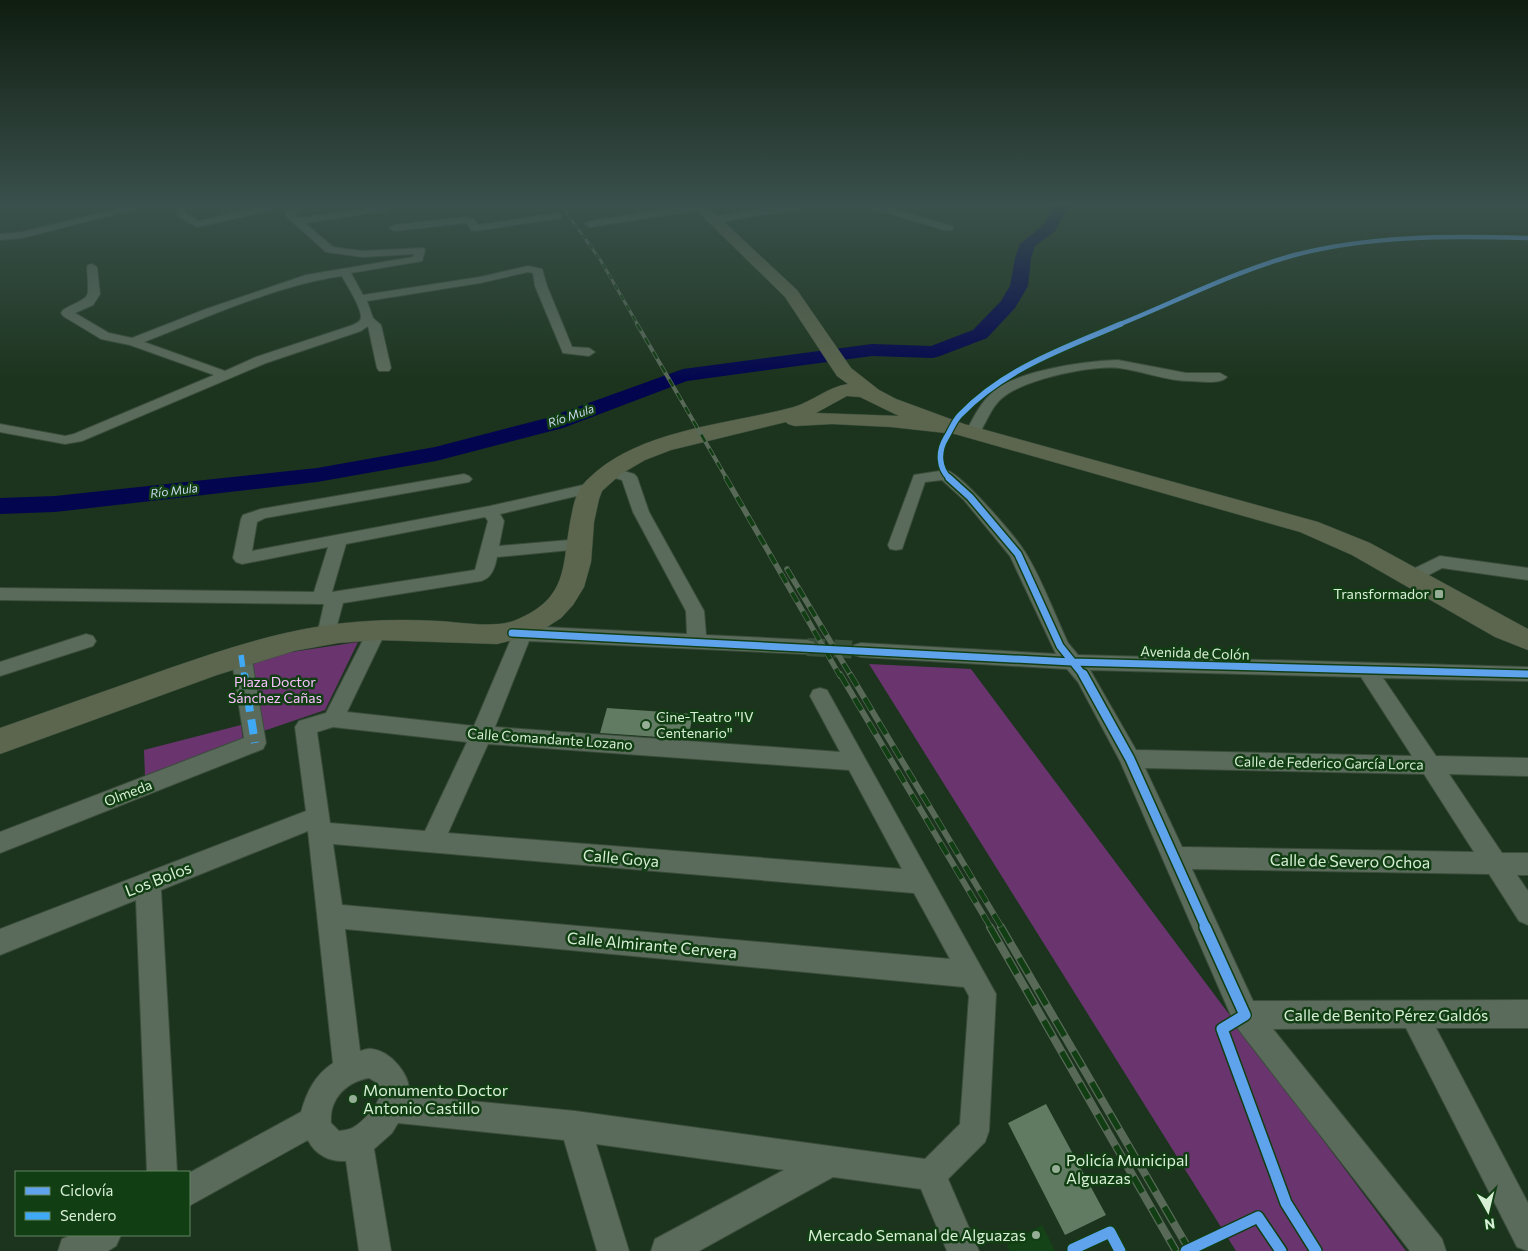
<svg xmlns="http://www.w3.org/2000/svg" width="1528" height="1251" viewBox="0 0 1528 1251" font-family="Commissioner,sans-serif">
  <rect width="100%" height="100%" fill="#1c341d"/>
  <path fill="#134316" d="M 1042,1225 L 1055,1251 L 1010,1251 L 1007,1245 Z"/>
  <path fill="#6a356f" d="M 358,642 L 325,710 L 246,737 L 233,661 Z
    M 869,664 L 971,669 L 1406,1251 L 1236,1251 Z
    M 241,725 L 243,740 L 145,777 L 144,750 Z"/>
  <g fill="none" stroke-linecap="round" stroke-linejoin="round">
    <path fill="#03064f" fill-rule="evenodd" d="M 1054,205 L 1069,205 L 1055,231 L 1035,246 L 1031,258 L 1028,286 L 1015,308 L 987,338 L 940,356 L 933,358 L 872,356 L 687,381 L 563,428 L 436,461 L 317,482 L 55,512 L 0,514 L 0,498 L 55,496 L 317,468 L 435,447 L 547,418 L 683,369 L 872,344 L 931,346 L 973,330 L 1001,301 L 1010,286 L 1015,258 L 1020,244 L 1043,225 Z"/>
  </g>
  <path fill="#607b61" d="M 607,708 L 693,714 L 688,739 L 600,733 Z
    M 1046,1104 L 1106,1215 L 1065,1235 L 1008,1123 Z"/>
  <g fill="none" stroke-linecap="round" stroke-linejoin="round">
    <path stroke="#385039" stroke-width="18" stroke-dasharray="18 9" stroke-linecap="butt" d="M 807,647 L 861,650"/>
    <defs>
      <path id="street" d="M 134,205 L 151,205 L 22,238 L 0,240 L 0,234 L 22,232 Z
        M 174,205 L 184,205 L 185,213 L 199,221 L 268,205 L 276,205 L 278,207 L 273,210 L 197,227 L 178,216 Z
        M 289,205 L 301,205 L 294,213 L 299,218 L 387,206 L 389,208 L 384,211 L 305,223 L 333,247 L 362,251 L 424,248 L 425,250 L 422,261 L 351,273 L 363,295 L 480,277 L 528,266 L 542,269 L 547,286 L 572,347 L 589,348 L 595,352 L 589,356 L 563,353 L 535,286 L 533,273 L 528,272 L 480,283 L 367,301 L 373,318 L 381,325 L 391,368 L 389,371 L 379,371 L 377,368 L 368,326 L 361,331 L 266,363 L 82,441 L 65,444 L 0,432 L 0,424 L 65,436 L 74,434 L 214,375 L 130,345 L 101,339 L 63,316 L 61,313 L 63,310 C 92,294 89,303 87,267 L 88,265 L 92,264 L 97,267 L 100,294 L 93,305 L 75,313 L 109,333 L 132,338 L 206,309 L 306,275 L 413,257 L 414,254 L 362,257 L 326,252 L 286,216 L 285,209 ZM 342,276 C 347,286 361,306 361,317 C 361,322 356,323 353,325 L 256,357 L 225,371 L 144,342 C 206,318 277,285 342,276 Z
        M 572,205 L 583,205 L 578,208 Z
        M 693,205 L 703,205 L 705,207 L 700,210 L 590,227 L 585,224 L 590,221 Z
        M 786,205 L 809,205 L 804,208 L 713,223 L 708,220 L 713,217 Z
        M 862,205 L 878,205 L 952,226 L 953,228 L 952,230 L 944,230 Z
        M 558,213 L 561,214 L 561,218 L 475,231 L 471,230 L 467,223 L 465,223 L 394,231 L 389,228 L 394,225 L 465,217 L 474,219 L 478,225 Z
        M 1118,360 L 1186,373 L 1220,373 L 1227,377 C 1220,385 1200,381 1190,381 C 1167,381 1143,371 1119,368 C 1091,365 1029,379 1006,395 C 991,405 988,421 978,435 L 968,435 L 966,432 C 974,416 981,402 994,391 C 1020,370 1085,361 1118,360 Z
        M 610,467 L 634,474 L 637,477 L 649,512 L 704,611 L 706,635 L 807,640 L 814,642 L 817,647 L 814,652 L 807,654 L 529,641 L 495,727 L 840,752 L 810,696 L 813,690 L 820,688 L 827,690 L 996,994 L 989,1131 L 985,1142 L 948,1179 L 979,1251 L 947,1251 L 921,1189 L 833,1177 L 699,1251 L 651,1251 L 655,1239 L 784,1170 L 596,1144 L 629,1251 L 597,1251 L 564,1140 L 398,1123 L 392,1133 L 374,1149 L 391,1251 L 359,1251 L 346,1161 C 330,1162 315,1155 308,1140 L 189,1206 L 189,1173 L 301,1112 C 307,1091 315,1075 333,1063 L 308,831 L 161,890 L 177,1172 L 147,1172 L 136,900 L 0,955 L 0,929 L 306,811 L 295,727 L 299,721 L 326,713 L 370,626 L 377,624 L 384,626 L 386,631 L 347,712 L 474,726 L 511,639 L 505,638 L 503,633 L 505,628 L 523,626 L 687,634 L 686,611 L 633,512 L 622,480 L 605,475 L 602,472 L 605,469 ZM 333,727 L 467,742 L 425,831 L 330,823 L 317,732 ZM 488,744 L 849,770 L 902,869 L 448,833 ZM 333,844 L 914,893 L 950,959 L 342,905 ZM 345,929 L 964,987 L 969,996 L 960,1124 L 925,1159 L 575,1111 L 409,1095 C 412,1076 391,1051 372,1049 C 369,1048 364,1050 360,1051 ZM 369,1078 C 372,1080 377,1082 379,1085 C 387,1097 364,1121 354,1127 C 349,1130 345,1130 339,1131 L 331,1123 C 329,1099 346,1082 369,1078 Z
        M 946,470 C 962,474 1015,536 1025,552 C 1041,577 1055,615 1068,643 L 1078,655 L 1528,667 L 1528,681 L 1383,678 L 1436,756 L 1528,758 L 1528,776 L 1449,774 L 1502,853 L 1528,853 L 1528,875 L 1517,875 L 1528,891 L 1528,925 L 1519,921 L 1489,874 L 1192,869 L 1253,1001 L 1528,1000 L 1528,1028 L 1436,1028 L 1528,1203 L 1528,1251 L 1517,1247 L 1406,1028 L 1273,1029 L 1442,1239 L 1446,1251 L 1410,1251 L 1235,1025 L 1120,761 L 1078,682 L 1067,669 L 861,657 L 854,655 L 851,650 L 854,645 L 861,643 L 1056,654 L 1010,556 L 964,500 L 942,480 L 925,482 L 902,549 L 896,550 L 890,549 L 888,545 L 914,475 ZM 1090,670 L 1361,677 L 1412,756 L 1136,750 ZM 1145,768 L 1424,774 L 1474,852 L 1182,847 Z
        M 464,474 L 469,476 L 472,479 L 469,482 L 265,518 L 257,522 L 252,551 L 490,506 L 592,483 L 598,485 L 600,488 L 598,491 L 500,514 L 504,521 L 499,546 L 581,539 L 587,540 L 589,544 L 587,548 L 581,549 L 497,557 C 495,567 492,578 481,581 L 343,603 L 333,640 L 326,642 L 319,640 L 317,635 L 324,604 L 0,600 L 0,588 L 314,592 L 328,547 L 242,564 L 236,562 L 233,558 L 241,519 L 243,515 L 261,509 ZM 485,517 L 488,521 L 475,570 L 332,592 L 346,544 Z
        M 1440,556 L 1528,568 L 1528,580 L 1442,568 L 1417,581 L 1411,583 L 1405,581 L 1402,577 L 1405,573 Z
        M 86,634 L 93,636 L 96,641 L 93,646 L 0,676 L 0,662 Z
        M 241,648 L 248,650 L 251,655 L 266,743 L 263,749 L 0,853 L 0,832 L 244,738 L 231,655 L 234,650 Z
        M 72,1235 L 121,1235 L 116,1246 L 108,1251 L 58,1251 L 62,1239 Z"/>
      <path id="primary" d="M 691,205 L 706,205 L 797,290 L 851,368 L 879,390 L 896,399 L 964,424 L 1318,522 L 1370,543 L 1528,629 L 1528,650 L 1495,637 L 1352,555 L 1300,532 L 955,434 L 891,427 L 832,424 L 795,426 L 788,424 L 786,422 L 671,450 L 645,460 L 621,474 L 602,491 L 599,499 L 594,522 L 591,562 L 584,587 L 573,605 L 561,618 L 536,634 L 497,644 L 378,640 L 338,643 L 294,651 L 217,675 L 0,754 L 0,728 C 57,708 114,688 170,668 C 220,651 270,634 322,626 C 360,620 399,619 437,621 C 460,622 495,629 516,620 C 572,597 561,562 572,513 C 574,501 578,489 587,480 C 638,429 727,425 794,407 C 813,401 828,387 848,384 L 837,376 L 785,297 ZM 847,396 L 860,397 L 899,416 L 816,413 Z"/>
    </defs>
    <use href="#street" stroke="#3a4d3b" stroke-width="2"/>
    <use href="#primary" stroke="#3a4d3b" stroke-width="1"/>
    <use href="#street" fill="#5b6b5b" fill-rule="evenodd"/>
    <use href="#primary" fill="#5c664e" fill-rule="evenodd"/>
    <defs>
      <path id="rail-far4" d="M 561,205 L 601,261 L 638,325"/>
      <path id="rail-far3" d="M 637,324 L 727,479"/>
      <path id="rail-far2" d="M 726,478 L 840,676
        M 787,569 L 851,676"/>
      <path id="rail-far1" d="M 840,674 L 991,928
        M 850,674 L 1002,928"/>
      <path id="rail" d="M 990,927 L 1176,1251
        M 1001,927 L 1190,1251"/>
    </defs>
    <use href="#rail-far4" stroke="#586958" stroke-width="3"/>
    <use href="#rail-far3" stroke="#586958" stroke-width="4"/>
    <use href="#rail-far2" stroke="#586958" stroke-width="5.5"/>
    <use href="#rail-far1" stroke="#586958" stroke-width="6"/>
    <use href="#rail" stroke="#586958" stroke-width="8"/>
    <use href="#rail-far4" stroke="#123e14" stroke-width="2" stroke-dasharray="6" stroke-linecap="butt"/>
    <use href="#rail-far3" stroke="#123e14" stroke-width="2.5" stroke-dasharray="8" stroke-linecap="butt"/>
    <use href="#rail-far2" stroke="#123e14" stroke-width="4" stroke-dasharray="11" stroke-linecap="butt"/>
    <use href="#rail-far1" stroke="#123e14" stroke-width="4.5" stroke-dasharray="14" stroke-linecap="butt"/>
    <use href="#rail" stroke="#123e14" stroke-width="5.5" stroke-dasharray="18" stroke-linecap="butt"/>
    <path stroke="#3fa9f5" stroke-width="5.5" stroke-dasharray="12 5.5" stroke-linecap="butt" d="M 241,655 L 244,676"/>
    <path stroke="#3fa9f5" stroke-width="8" stroke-dasharray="15 8" stroke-linecap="butt" d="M 244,674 L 255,743"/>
    <defs>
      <path id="cycleway-far4" d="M 1118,325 C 1175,302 1231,273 1291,256 C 1368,235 1449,236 1528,238"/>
      <path id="cycleway-far3" d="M 950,479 C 938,468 938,451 946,438 C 951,430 954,421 960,415 C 1004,369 1064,348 1121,324"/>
      <path id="cycleway-far2" d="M 949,478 L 970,497 L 1018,554 L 1060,646 L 1084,676
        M 512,633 L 1072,662 L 1528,674"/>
      <path id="cycleway-far1" d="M 1083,674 L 1130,759 L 1206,928"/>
      <path id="cycleway" d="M 1205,927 L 1245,1015 L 1222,1029 L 1286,1203 L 1316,1251
        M 1073,1251 L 1073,1249 L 1110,1232 L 1120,1251
        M 1186,1251 L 1258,1217 L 1281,1251"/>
    </defs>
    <use href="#cycleway-far4" stroke="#123e14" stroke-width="6"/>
    <use href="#cycleway-far3" stroke="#123e14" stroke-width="8"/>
    <use href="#cycleway-far2" stroke="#123e14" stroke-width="10"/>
    <use href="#cycleway-far1" stroke="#123e14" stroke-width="12"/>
    <use href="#cycleway" stroke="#123e14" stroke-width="14"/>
    <use href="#cycleway-far4" stroke="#60a3ed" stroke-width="4.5"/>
    <use href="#cycleway-far3" stroke="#60a3ed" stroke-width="5.5"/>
    <use href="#cycleway-far2" stroke="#60a3ed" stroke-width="7"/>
    <use href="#cycleway-far1" stroke="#60a3ed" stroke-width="9"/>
    <use href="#cycleway" stroke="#60a3ed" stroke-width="11"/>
  </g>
  <linearGradient id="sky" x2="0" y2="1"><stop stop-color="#0f1d10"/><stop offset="0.54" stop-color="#3a504c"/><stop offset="1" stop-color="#3a504c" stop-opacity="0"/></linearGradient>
  <rect width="1528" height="380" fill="url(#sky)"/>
  <g fill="#96ae95" stroke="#123e14" stroke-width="2">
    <rect x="1434" y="589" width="10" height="10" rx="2.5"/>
    <circle cx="646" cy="725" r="5"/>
    <circle cx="353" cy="1099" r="5"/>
    <circle cx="1056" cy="1169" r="5"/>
    <circle cx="1036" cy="1235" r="5"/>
  </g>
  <g text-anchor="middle" stroke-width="5" stroke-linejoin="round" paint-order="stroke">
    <g font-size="12" font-style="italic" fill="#cdd9f0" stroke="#123e14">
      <text transform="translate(571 416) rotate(-19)" y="4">Río Mula</text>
      <text transform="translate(174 491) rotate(-7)" y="4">Río Mula</text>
    </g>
    <g font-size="14" fill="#d7efd5" stroke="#123e14" text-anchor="end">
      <text x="1429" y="599">Transformador</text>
      <text x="656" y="722" text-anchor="start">Cine-Teatro ''IV<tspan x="656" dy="16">Centenario''</tspan></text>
    </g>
    <g font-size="14" fill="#d7efd5" stroke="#123e14">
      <text transform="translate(1195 653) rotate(2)" y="5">Avenida de Colón</text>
      <text transform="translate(550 739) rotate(4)" y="5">Calle Comandante Lozano</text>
      <text transform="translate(1329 763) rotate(1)" y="5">Calle de Federico García Lorca</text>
      <text transform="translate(128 793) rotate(-21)" y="5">Olmeda</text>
    </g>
    <g font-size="14" fill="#f9c1fe" stroke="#123e14">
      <text x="275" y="687">Plaza Doctor<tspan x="275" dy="16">Sánchez Cañas</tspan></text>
    </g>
    <g font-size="16" fill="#d7efd5" stroke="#123e14">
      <text transform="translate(621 858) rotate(5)" y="6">Calle Goya</text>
      <text transform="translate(1350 861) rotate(1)" y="6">Calle de Severo Ochoa</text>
      <text transform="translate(158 879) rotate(-21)" y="6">Los Bolos</text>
      <text transform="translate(652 945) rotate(5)" y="6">Calle Almirante Cervera</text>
      <text x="1386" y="1021">Calle de Benito Pérez Galdós</text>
    </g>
    <g font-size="16" fill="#d7efd5" stroke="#123e14" text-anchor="start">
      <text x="363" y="1096">Monumento Doctor<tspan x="363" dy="18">Antonio Castillo</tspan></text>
      <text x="1066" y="1166">Policía Municipal<tspan x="1066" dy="18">Alguazas</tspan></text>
      <text x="1026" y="1241" text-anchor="end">Mercado Semanal de Alguazas</text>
    </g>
  </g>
  <rect x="15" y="1171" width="175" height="65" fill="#123e14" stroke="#618561"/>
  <rect x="25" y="1187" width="25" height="8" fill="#60a3ed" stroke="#618561"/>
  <text x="60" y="1196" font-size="15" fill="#d7efd5">Ciclovía</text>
  <rect x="25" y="1212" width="25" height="8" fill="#3fa9f5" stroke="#618561"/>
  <text x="60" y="1221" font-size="15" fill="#d7efd5">Sendero</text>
  <g transform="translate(1488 1211) rotate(172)" stroke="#123e14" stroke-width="4" paint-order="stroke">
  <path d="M0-4L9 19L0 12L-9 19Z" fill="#d7efd5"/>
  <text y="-8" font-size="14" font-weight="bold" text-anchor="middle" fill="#d7efd5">N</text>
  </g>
</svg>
